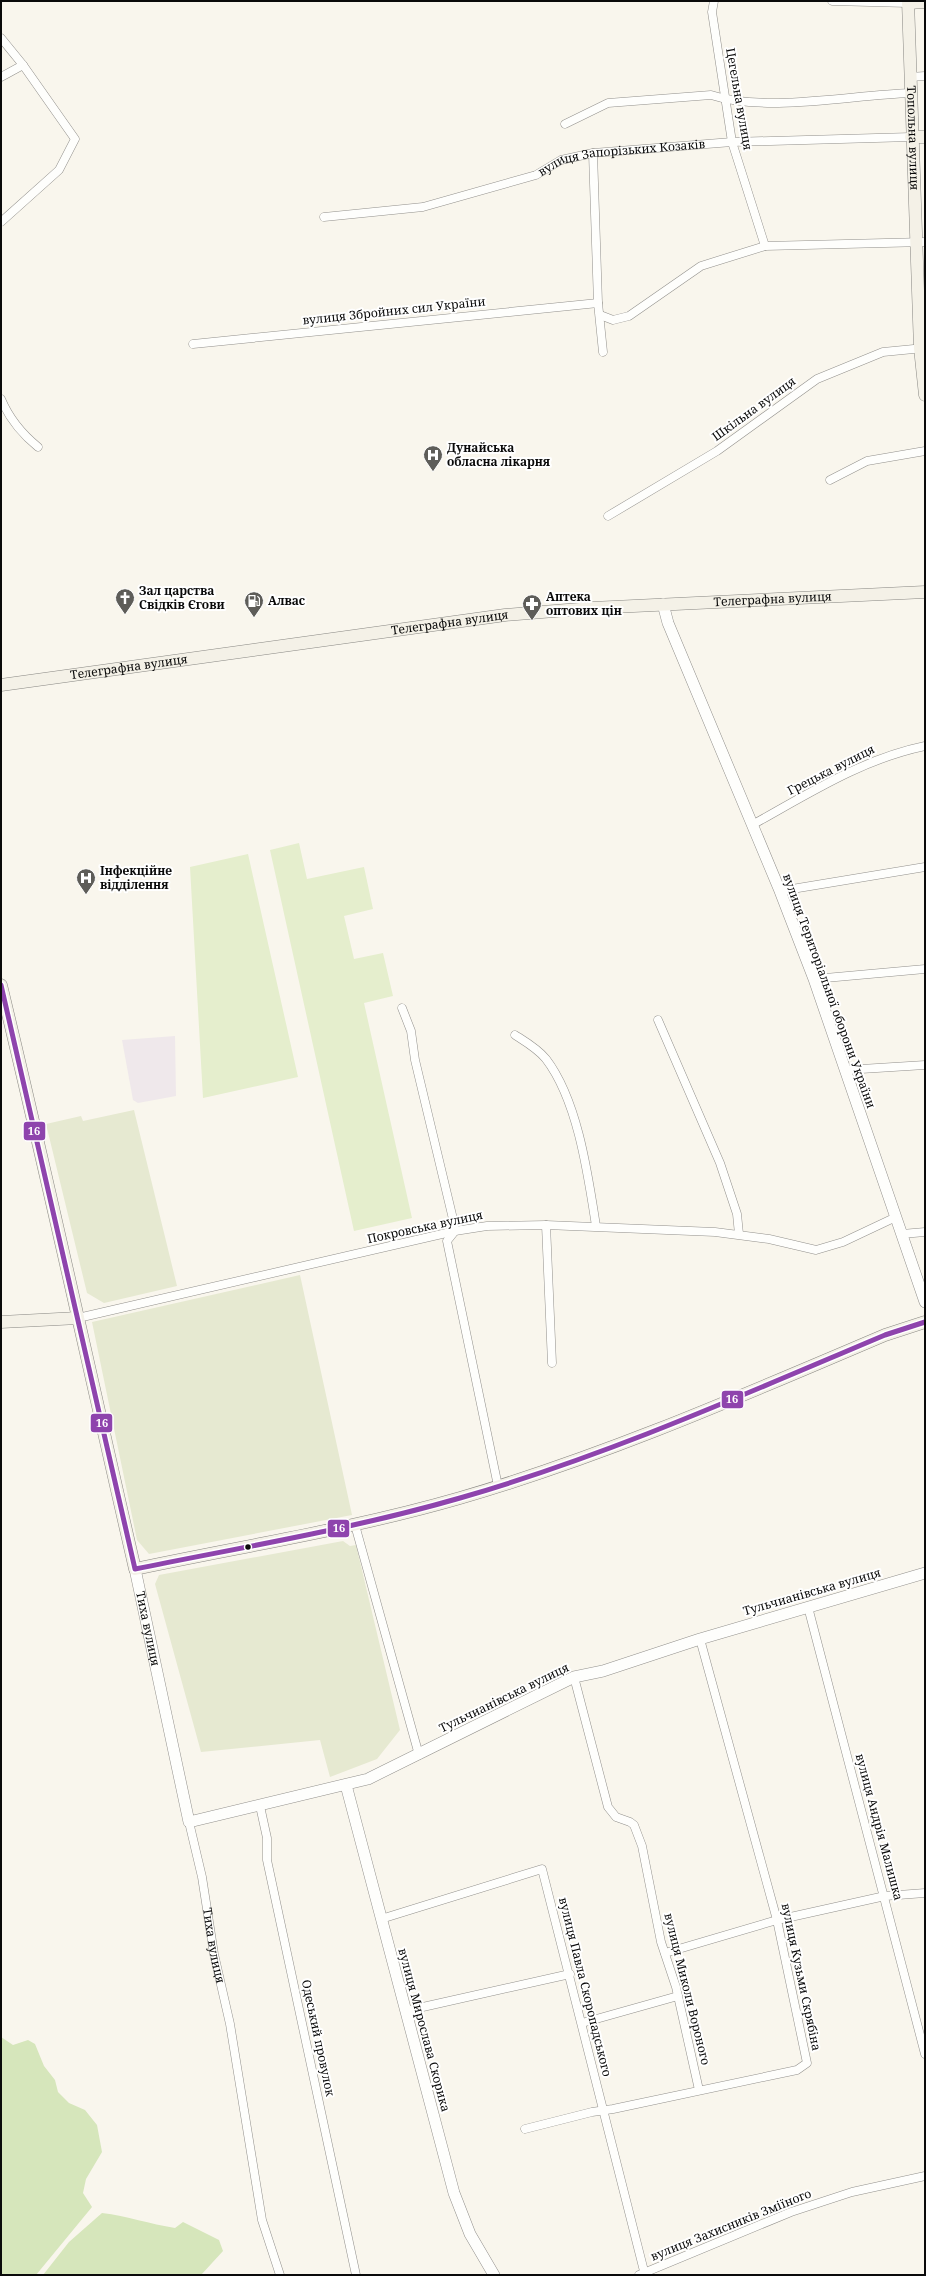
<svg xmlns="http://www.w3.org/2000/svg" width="926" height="2276" viewBox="0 0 926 2276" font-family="'Noto Serif',serif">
  <rect width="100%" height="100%" fill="#f9f6ed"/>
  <path fill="#efe8eb" d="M 175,1036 L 176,1096 L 138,1103 L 133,1100 L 122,1040 Z"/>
  <path fill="#e5eecd" d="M 299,843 L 307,879 L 364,867 L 373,909 L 344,916 L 354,959 L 383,953 L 393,996 L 364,1003 L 412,1218 L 354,1231 L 270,850 Z
    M 248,854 L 298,1077 L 203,1098 L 190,867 Z"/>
  <path fill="#d6e6bb" d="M 1,2037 L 13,2045 L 28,2040 L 35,2044 L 44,2066 L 55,2080 L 58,2092 L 69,2103 L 85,2110 L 97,2125 L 102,2152 L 86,2179 L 83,2193 L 92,2207 L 36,2275 L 1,2275 Z
    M 102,2213 C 127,2216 150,2224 175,2228 L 183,2222 L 219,2240 L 223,2251 L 201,2275 L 43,2275 L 69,2242 Z"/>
  <path fill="#e6e9d1" d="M 134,1110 L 177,1286 L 104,1303 L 87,1293 L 46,1124 L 81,1116 L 83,1121 Z
    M 300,1275 L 352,1515 L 149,1554 L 137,1540 L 92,1322 Z
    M 343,1541 L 350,1546 L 356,1545 L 400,1730 L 377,1759 L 330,1777 L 320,1740 L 201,1752 L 155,1584 L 159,1575 Z"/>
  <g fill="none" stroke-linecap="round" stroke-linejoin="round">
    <defs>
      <g id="minor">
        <path d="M 714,1 L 712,12 L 732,142 L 765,246"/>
        <path d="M 832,1 L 908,3"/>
        <path d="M 1,38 L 23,65 L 75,139 L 59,170 L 1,222"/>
        <path d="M 1,77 L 23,65"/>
        <path d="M 910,77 L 925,76"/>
        <path d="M 565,124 L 608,103 L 711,95 C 766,113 851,95 910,93"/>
        <path d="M 593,153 L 598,303 L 603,352"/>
        <path id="s1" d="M 324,217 L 423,207 L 536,175 L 561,160 L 593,153 L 732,142 L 911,137"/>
        <path d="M 600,315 L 613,320 L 629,316 L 701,266 L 765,246 L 925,242"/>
        <path d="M 193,344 L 598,303"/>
        <path d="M 1,399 C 9,418 22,434 38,447"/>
        <path d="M 830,480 L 867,461 L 925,451"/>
        <path d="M 608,516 L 717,451 L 817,379 L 883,352 L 924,348"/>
        <path d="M 752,825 C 808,794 862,759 925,746"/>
        <path d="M 780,891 L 925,867"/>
        <path d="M 814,979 L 925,969"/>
        <path d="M 402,1008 L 411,1031 L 415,1060 L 453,1219 L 455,1231 L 447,1241 L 498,1486"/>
        <path d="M 658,1020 L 720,1163 L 737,1214 L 739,1234"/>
        <path d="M 515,1035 C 526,1042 538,1049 546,1059 C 578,1101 588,1175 596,1226"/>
        <path d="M 845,1070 L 925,1065"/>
        <path d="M 546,1225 L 552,1363"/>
        <path d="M 902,1234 L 925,1232"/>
        <path d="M 78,1318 L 455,1231 L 487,1226 L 546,1225 L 715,1232 L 769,1239 L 816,1250 L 843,1242 L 896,1217"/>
        <path d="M 355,1525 L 419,1755"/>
        <path d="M 808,1607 L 925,2054"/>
        <path d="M 574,1677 L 608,1807 L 616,1817 L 630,1822 L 634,1825 L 642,1846 L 661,1942 L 676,1987 L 699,2090"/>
        <path d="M 260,1806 L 267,1838 L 267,1860 L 356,2275"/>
        <path id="s2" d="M 189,1822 L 202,1877 L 214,1954 L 230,2024 L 262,2220 L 280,2275"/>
        <path d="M 381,1919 L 542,1869 L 645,2275"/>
        <path d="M 665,1953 L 777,1920 L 885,1896 L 925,1893"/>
        <path d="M 405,2011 L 570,1974"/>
        <path d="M 582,2023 L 678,1996"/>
        <path d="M 525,2129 L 592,2112 L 613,2109 L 797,2070 L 807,2063 L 777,1920 L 700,1639"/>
        <path d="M 639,2275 L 791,2212 L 852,2192 L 925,2176"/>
      </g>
      <g id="tertiary">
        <path d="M 663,604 L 668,623 L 780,891 L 814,979 L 925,1302"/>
        <path id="s3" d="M 135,1569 L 189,1822 L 368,1779 L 574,1677 L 603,1671 L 700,1639 L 925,1573"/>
        <path d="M 346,1785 L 454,2193 L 470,2234 L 494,2275"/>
      </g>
      <g id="secondary">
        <path id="s4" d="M 908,1 L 920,348 L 925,395"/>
        <path d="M 908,3 L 925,2"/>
        <path d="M 911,137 L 925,137"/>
        <path id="s5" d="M 1,685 L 505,615 L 592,608 L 925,592"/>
        <path d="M 1,985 C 48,1179 90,1374 135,1569 C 243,1546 353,1529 460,1498 C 605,1456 746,1394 885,1335 L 925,1322"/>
        <path d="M 1,1322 L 78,1318"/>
      </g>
    </defs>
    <use href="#minor" stroke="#92908c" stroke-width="9"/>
    <use href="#tertiary" stroke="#92908c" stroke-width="12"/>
    <use href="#secondary" stroke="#888783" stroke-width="13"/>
    <use href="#minor" stroke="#fefefc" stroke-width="8"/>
    <use href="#tertiary" stroke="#fefefc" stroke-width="11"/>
    <use href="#secondary" stroke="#f4f1e7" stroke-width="12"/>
    <defs>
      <path id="bus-1" d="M 1,985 L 135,1569
        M 135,1569 C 243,1547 353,1529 460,1498 C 606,1456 745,1394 885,1335 L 925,1322"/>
    </defs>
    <use href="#bus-1" stroke="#fff" stroke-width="8"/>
    <use href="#bus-1" stroke="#8e44ad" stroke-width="5"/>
  </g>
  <defs>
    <symbol id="hospital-pin" viewBox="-11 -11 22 30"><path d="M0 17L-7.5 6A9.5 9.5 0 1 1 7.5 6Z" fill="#5e5d59" stroke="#fff"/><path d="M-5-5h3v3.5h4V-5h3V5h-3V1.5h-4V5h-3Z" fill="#fff"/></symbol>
    <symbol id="church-pin" viewBox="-11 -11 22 30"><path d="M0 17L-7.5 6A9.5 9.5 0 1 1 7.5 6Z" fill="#5e5d59" stroke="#fff"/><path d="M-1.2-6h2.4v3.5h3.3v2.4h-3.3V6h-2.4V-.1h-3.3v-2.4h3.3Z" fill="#fff"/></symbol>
    <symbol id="fuel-pin" viewBox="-11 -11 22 30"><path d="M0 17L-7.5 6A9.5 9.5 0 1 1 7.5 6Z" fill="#5e5d59" stroke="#fff"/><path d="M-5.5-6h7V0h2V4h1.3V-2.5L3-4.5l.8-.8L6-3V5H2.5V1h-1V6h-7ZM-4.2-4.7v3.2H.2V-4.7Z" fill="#fff"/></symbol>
    <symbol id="pharmacy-pin" viewBox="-11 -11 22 30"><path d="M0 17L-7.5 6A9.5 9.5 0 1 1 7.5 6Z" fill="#5e5d59" stroke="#fff"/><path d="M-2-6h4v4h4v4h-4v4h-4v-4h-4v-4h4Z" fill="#fff"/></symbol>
  </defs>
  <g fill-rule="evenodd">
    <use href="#hospital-pin" x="422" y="444" width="22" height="30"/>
    <use href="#church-pin" x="114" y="587" width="22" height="30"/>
    <use href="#fuel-pin" x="243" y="590" width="22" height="30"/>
    <use href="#pharmacy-pin" x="521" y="593" width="22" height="30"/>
    <use href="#hospital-pin" x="75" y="867" width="22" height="30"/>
  </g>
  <circle fill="#0a0a0a" stroke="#fff" stroke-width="1.5" cx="248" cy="1547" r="3.5"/>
  <g text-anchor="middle" stroke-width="4" stroke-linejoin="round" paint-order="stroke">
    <g font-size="12" fill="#0a0a0a" stroke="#fff">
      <text transform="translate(739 99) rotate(80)" y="4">Цегельна вулиця</text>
      <text dy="4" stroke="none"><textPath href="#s4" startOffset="137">Топольна вулиця</textPath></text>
      <text dy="4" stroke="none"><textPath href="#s1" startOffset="306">вулиця Запорізьких Козаків</textPath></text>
      <text transform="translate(394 311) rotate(-6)" y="4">вулиця Збройних сил України</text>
      <text transform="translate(754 409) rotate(-36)" y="4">Шкільна вулиця</text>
      <text dy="4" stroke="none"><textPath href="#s5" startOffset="777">Телеграфна вулиця</textPath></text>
      <text dy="4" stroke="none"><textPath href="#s5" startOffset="453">Телеграфна вулиця</textPath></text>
      <text dy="4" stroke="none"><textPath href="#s5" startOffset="129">Телеграфна вулиця</textPath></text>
      <text transform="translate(831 770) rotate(-27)" y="4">Грецька вулиця</text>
      <text transform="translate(829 991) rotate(70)" y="4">вулиця Територіальної оборони України</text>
      <text transform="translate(425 1227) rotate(-12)" y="4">Покровська вулиця</text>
      <text transform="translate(812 1592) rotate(-16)" y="4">Тульчианівська вулиця</text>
      <text dy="4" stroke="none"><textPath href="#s3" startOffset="61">Тиха вулиця</textPath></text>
      <text transform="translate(504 1698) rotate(-26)" y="4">Тульчианівська вулиця</text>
      <text transform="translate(879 1827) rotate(75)" y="4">вулиця Андрія Малишка</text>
      <text dy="4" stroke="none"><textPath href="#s2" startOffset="126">Тиха вулиця</textPath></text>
      <text transform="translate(801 1977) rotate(78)" y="4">вулиця Кузьми Скрябіна</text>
      <text transform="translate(585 1987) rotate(76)" y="4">вулиця Павла Скоропадського</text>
      <text transform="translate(687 1989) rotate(76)" y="4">вулиця Миколи Вороного</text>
      <text transform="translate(424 2030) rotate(75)" y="4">вулиця Мирослава Скорика</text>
      <text transform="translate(318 2038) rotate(78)" y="4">Одеський провулок</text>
      <text transform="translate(731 2225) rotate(-22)" y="4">вулиця Захисників Зміїного</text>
    </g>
    <g font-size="12" font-weight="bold" fill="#0a0a0a" stroke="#fff" text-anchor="start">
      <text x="447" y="452">Дунайська<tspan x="447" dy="14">обласна лікарня</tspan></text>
      <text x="139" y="595">Зал царства<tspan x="139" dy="14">Свідків Єгови</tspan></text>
      <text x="546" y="601">Аптека<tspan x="546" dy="14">оптових цін</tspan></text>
      <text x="268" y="605">Алвас</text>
      <text x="100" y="875">Інфекційне<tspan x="100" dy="14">відділення</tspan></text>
    </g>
  </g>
  <g stroke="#fff" stroke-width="1.5">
    <rect x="23" y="1121" width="23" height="20" rx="4" fill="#8e44ad"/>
    <rect x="721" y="1390" width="23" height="19" rx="4" fill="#8e44ad"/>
    <rect x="90" y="1413" width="23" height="20" rx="4" fill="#8e44ad"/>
    <rect x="327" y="1519" width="23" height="19" rx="4" fill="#8e44ad"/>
  </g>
  <g font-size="11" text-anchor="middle" font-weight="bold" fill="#fff">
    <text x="34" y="1135">16</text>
    <text x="732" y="1403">16</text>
    <text x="102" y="1427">16</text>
    <text x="339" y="1532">16</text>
  </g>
  <rect width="926" height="2276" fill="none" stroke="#0a0a0a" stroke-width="4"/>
</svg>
